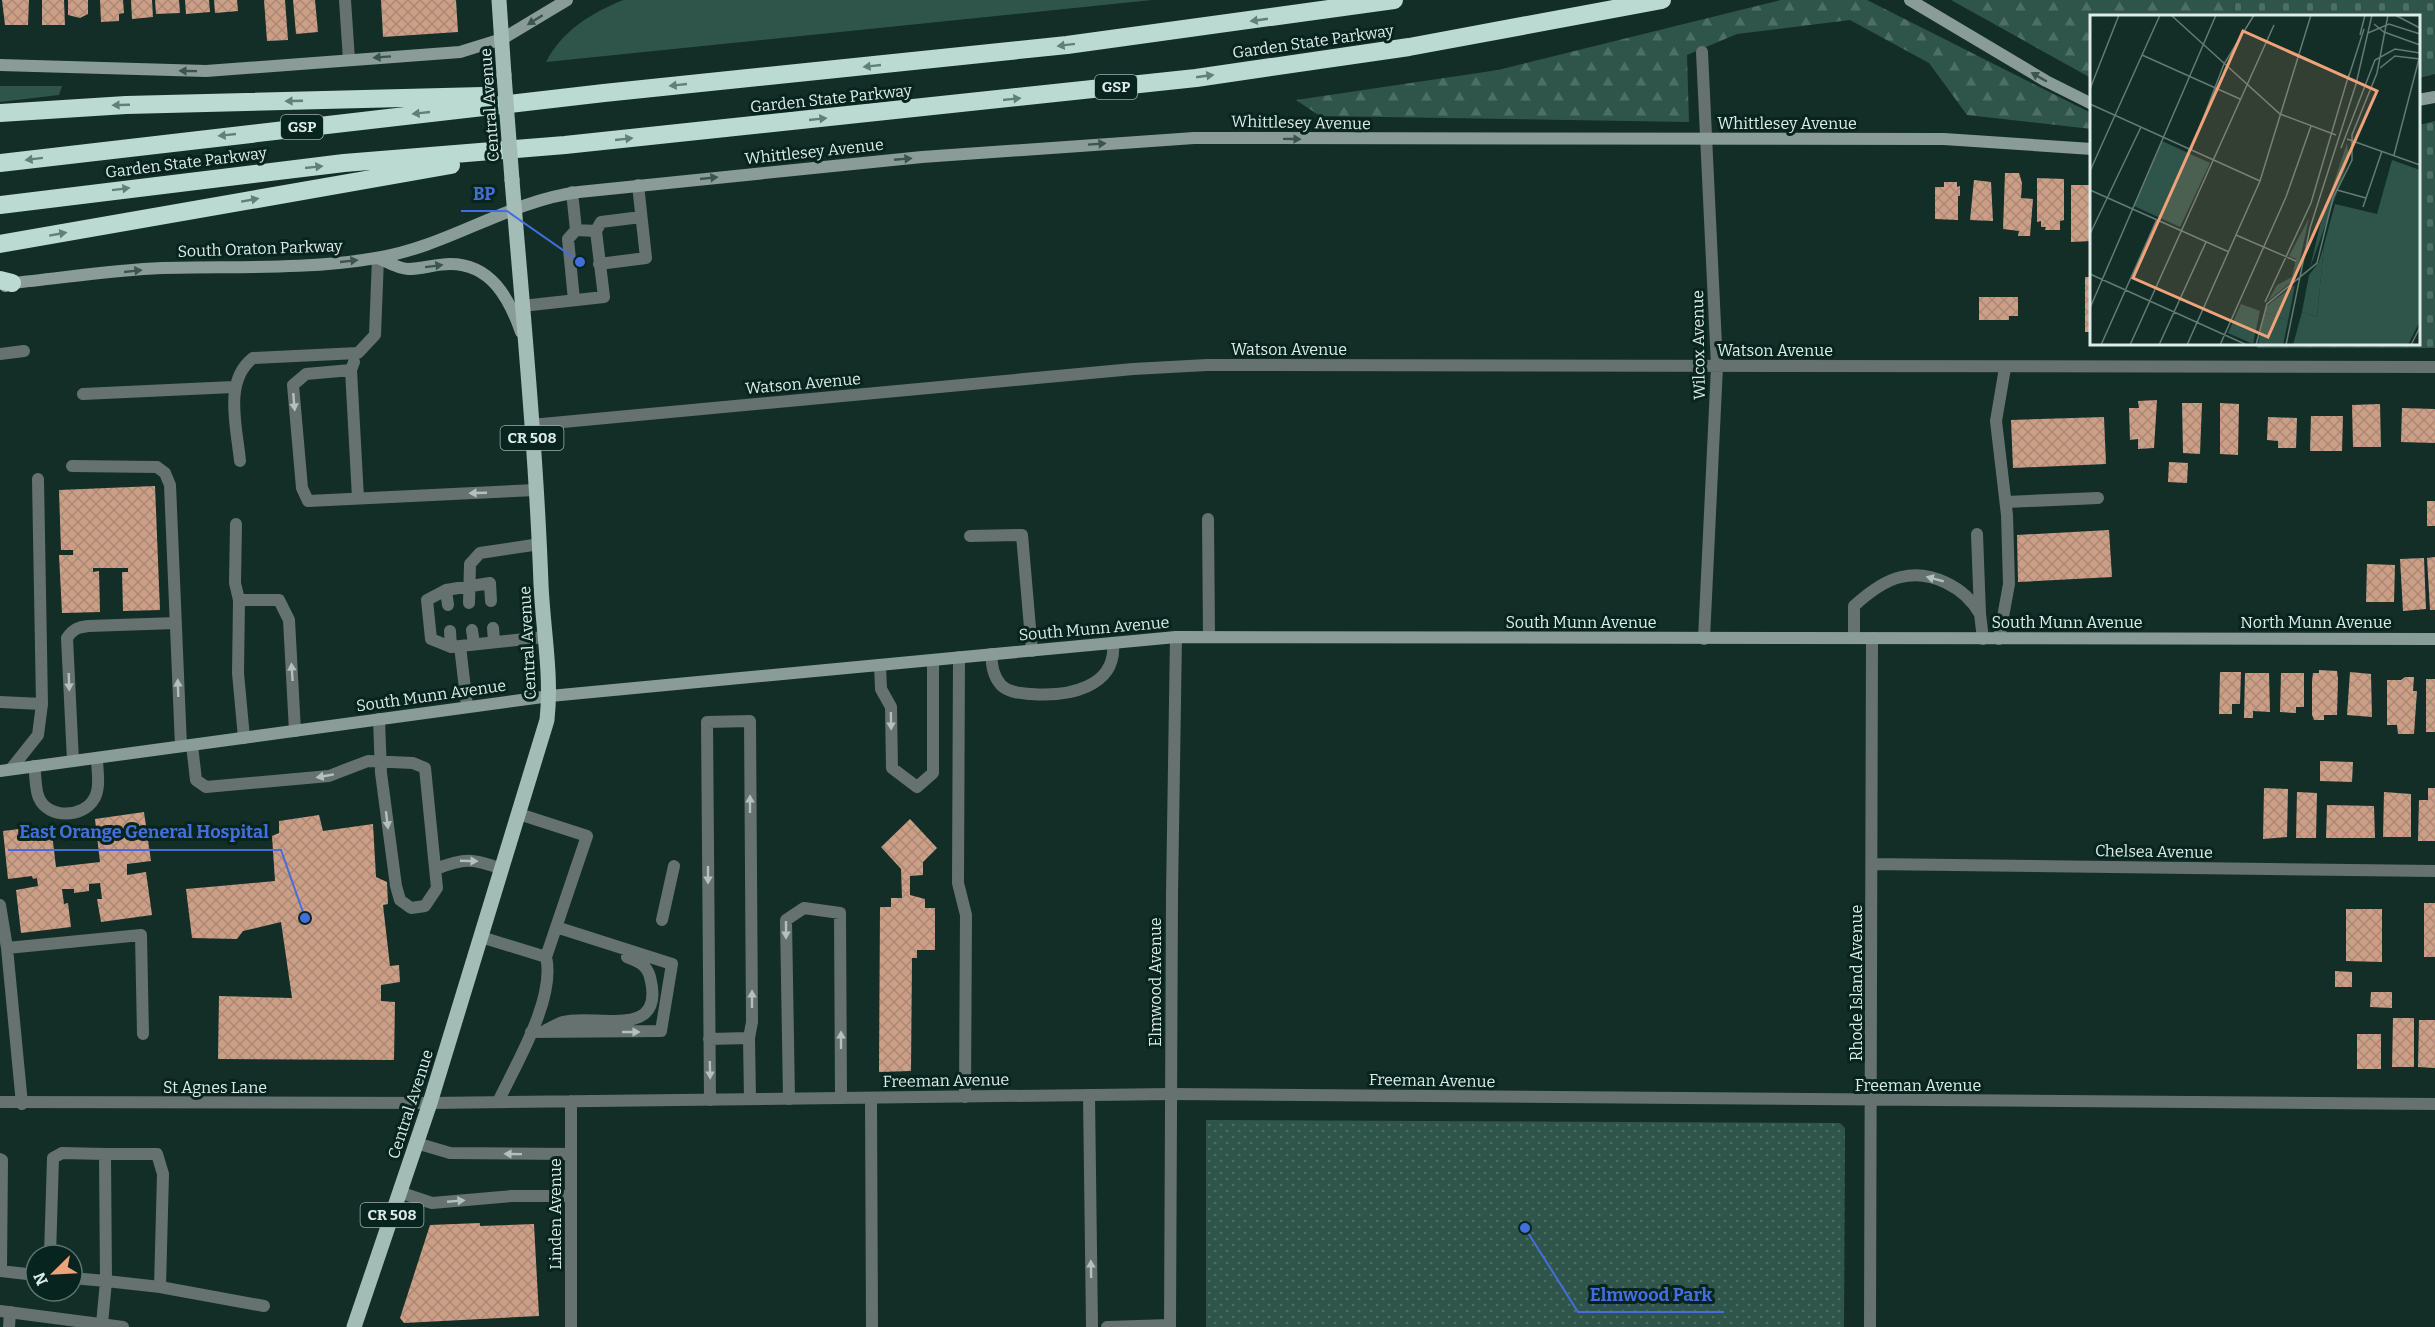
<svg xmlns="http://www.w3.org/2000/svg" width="2435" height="1327" viewBox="0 0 2435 1327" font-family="Bitter,serif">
  <defs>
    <pattern id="forest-firs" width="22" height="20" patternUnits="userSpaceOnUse" patternTransform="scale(1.5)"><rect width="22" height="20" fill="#2f554b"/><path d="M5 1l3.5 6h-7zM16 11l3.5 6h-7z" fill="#4d6e65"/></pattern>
    <pattern id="cemetery-stones" width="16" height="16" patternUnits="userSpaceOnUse" patternTransform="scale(1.5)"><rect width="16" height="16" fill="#2f554b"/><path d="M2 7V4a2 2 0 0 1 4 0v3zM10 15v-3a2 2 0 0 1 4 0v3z" fill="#4d6e65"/></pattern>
    <pattern id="park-dots" width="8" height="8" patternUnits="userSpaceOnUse" patternTransform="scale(1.5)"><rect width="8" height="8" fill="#2f554b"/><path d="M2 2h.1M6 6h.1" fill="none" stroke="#4d6e65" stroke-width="1.8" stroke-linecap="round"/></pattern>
    <pattern id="building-cross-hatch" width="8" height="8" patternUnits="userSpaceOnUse" patternTransform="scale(1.5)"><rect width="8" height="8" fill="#cc9e86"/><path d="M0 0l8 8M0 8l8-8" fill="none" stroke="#aa8876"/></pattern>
  </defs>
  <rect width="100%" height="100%" fill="#132e27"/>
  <path fill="#2f554b" d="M 623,0 L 1152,0 L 546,62 C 562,31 591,13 623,0 Z
    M 0,86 L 62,86 L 59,95 L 0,102 Z"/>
  <path fill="url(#forest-firs)" d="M 1781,0 L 1867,0 L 2091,113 L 2092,129 L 1967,115 L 1929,63 L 1850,20 L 1737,34 L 1687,55 L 1689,122 L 1320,116 L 1296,100 L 1498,70 Z
    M 1951,0 L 2234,0 L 2235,16 L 2092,16 L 2091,78 Z"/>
  <path fill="url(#cemetery-stones)" d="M 2234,0 L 2435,0 L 2435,74 L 2419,78 L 2418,16 L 2235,16 Z
    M 2435,121 L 2435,348 L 2257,348 L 2256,344 L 2418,344 L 2419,125 Z"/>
  <path fill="url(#park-dots)" d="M 1206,1120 L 1840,1123 L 1845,1128 L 1844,1327 L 1206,1327 Z"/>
  <path fill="url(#building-cross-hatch)" d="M 2,0 L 29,0 L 28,25 L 5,25 Z
    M 42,0 L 64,0 L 65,25 L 42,25 Z
    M 68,0 L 88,0 L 88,14 L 80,18 L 68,15 Z
    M 100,0 L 123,0 L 124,13 L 119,14 L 119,21 L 101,22 Z
    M 131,0 L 152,0 L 153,17 L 132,19 Z
    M 155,0 L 179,0 L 180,13 L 156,14 Z
    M 185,0 L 209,0 L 210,12 L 186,14 Z
    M 214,0 L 237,0 L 238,11 L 215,13 Z
    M 264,0 L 285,0 L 288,40 L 267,41 Z
    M 293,0 L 315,0 L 318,32 L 296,34 Z
    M 381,0 L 456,0 L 458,32 L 383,37 Z
    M 2005,173 L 2019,173 L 2022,183 L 2021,198 L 2033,199 L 2030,236 L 2018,236 L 2019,231 L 2003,229 Z
    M 2037,178 L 2064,179 L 2064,220 L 2060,221 L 2060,230 L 2045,230 L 2046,227 L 2041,227 L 2041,221 L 2037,222 Z
    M 1974,180 L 1991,182 L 1993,221 L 1970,220 Z
    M 1944,182 L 1957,182 L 1957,187 L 1960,186 L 1960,196 L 1958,196 L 1958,220 L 1935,219 L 1935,187 L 1944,187 Z
    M 2071,185 L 2092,185 L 2092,241 L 2071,242 Z
    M 2085,277 L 2092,277 L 2092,332 L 2085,332 Z
    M 1979,297 L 2018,297 L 2018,316 L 2009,316 L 2009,320 L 1979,320 Z
    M 2157,400 L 2154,448 L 2138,449 L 2138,439 L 2130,440 L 2129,408 L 2139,408 L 2138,401 Z
    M 2182,403 L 2202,403 L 2200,454 L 2183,453 Z
    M 2220,403 L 2239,404 L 2238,455 L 2220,454 Z
    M 2380,404 L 2381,447 L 2353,447 L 2352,405 Z
    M 2402,408 L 2435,409 L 2435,443 L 2401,442 Z
    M 2311,416 L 2343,416 L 2342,451 L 2310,451 Z
    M 2104,417 L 2106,464 L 2013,468 L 2011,420 Z
    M 2268,417 L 2297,418 L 2296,448 L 2278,448 L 2278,441 L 2267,440 Z
    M 2169,462 L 2188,463 L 2187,483 L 2168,482 Z
    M 155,486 L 160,610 L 123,611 L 122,572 L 128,572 L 128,568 L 93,568 L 93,572 L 99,571 L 100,612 L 62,613 L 59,555 L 73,555 L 73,550 L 61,550 L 59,490 Z
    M 2427,501 L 2435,501 L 2435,526 L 2427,526 Z
    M 2109,530 L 2112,577 L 2018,582 L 2017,535 Z
    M 2435,557 L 2435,610 L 2430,610 L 2427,558 Z
    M 2424,558 L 2426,609 L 2403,611 L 2400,559 Z
    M 2367,564 L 2395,565 L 2394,602 L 2366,602 Z
    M 2319,670 L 2337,671 L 2338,679 L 2337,715 L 2324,715 L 2324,720 L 2314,720 L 2312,715 L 2312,681 L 2313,673 L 2319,673 Z
    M 2220,672 L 2241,672 L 2240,704 L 2232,704 L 2232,714 L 2219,714 Z
    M 2350,672 L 2371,674 L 2372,717 L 2347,715 Z
    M 2245,673 L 2269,673 L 2270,712 L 2253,711 L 2253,718 L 2244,718 Z
    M 2281,673 L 2304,673 L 2304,707 L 2296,707 L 2296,713 L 2280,712 Z
    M 2405,677 L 2414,677 L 2413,691 L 2417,691 L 2414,734 L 2398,734 L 2397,725 L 2387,725 L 2387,680 L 2401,680 Z
    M 2426,679 L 2435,679 L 2435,732 L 2426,732 Z
    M 2320,761 L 2353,762 L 2352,782 L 2320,781 Z
    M 2264,788 L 2288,789 L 2287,837 L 2263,839 Z
    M 2428,788 L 2435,788 L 2435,841 L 2418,841 L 2419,800 L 2428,800 Z
    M 2297,792 L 2317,793 L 2316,838 L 2296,838 Z
    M 2384,792 L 2411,794 L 2411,837 L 2383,837 Z
    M 2327,805 L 2374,806 L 2375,838 L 2326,838 Z
    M 144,812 L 151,861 L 127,864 L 127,875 L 146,872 L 152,915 L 101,922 L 97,899 L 102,899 L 100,883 L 89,884 L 89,891 L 74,893 L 74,889 L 62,889 L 64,904 L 68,903 L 71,927 L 21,933 L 16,890 L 38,886 L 37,878 L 33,879 L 32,876 L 8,879 L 3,831 L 51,825 L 56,867 L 100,862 L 95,819 Z
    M 319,815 L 323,831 L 373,824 L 376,877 L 387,882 L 388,904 L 383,905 L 390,966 L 399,965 L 400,982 L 381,985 L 381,1001 L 395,1002 L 394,1060 L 218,1059 L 219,996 L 292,998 L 281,922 L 243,931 L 237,939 L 192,938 L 186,889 L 275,881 L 272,836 L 279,833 L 279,821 Z
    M 910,819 L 937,848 L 923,862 L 923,875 L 910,876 L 910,895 L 925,899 L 925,908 L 935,908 L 935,950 L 917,950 L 917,958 L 912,958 L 911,1071 L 879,1072 L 880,907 L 891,907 L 891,898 L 902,898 L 901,869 L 881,847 Z
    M 2424,903 L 2435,903 L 2435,957 L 2424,957 Z
    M 2346,909 L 2382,909 L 2382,962 L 2346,961 Z
    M 2335,971 L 2352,972 L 2352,987 L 2335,987 Z
    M 2371,992 L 2392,992 L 2392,1008 L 2370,1007 Z
    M 2393,1018 L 2414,1018 L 2414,1067 L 2392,1067 Z
    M 2419,1020 L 2435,1020 L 2435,1068 L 2418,1067 Z
    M 2357,1034 L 2381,1034 L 2381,1069 L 2357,1069 Z
    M 480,1223 L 480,1226 L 534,1224 L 539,1316 L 404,1323 L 400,1318 L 430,1225 Z"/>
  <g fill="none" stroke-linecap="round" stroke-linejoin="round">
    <path stroke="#66726f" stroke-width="12" d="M 345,0 L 349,60
      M 596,231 L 601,222 L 641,217
      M 599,264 L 646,258 L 638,185
      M 574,300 L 568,239 L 576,230
      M 522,306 L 604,297 L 596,231 L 576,230 L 572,192
      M 0,354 L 24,351
      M 354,362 L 351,370 L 358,498
      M 351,370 L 306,374 L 293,385 L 302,488 L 308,501 L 536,490
      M 83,394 L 233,387
      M 240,461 C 237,428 223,381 253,358 L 358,353 L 375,335 L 378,258
      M 72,466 L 157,467 L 165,473 L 170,485 L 181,746
      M 2006,502 L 2098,498
      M 1208,519 L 1209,636
      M 236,524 L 235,583 L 239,600 L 238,673 L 244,738
      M 1977,534 L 1980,614 L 1983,639
      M 970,536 L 1022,535 L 1032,651
      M 446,590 L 427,600 L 431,639 L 451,647
      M 239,600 L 279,600 L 289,620 L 295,731
      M 469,603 L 470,564 L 480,553 L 540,544
      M 448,605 L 446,590 L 490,583 L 491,601
      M 493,628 L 494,642
      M 472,630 L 474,644
      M 450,631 L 451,647 L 544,637
      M 1854,638 L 1854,606 C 1867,594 1883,581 1901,577 C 1931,570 1965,587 1980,614
      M 1999,639 L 2009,584 L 2007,515 L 1996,421 L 2005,368
      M 460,646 L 467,706
      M 991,654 C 992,666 993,676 1001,685 C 1009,693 1021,693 1031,694 C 1067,697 1117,688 1113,643
      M 959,657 L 958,883 L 966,915 L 965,1097
      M 880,665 L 881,689 L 891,707 L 892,768 L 917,787 L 933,773 L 933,660
      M 0,702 L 42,704
      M 192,745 L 196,780 L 206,787 L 329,776 L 368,761 L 413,763 L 425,768 L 437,888 L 425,906 L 411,908 L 400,900 L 396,886 L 381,773 L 379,719
      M 73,761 L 67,638 C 73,629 78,627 89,626 L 176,623
      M 34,766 C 36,776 35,790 39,798 C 48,819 83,818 94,799 C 101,788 97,770 97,758
      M 11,769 L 38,735 L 42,704 L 38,479
      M 519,814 L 587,836 L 546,957
      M 436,869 C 465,857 474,859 502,869
      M 0,905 L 7,948 L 22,1104
      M 662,920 L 674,866
      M 481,937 L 546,957 C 556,998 516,1064 498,1102
      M 7,948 L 141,935 L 143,1034
      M 546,1030 C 551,1028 557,1024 563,1022 C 594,1013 667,1042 650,977 C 647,965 638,961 627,957
      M 531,1032 L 661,1031 L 672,964 L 556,927
      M 709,1039 L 749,1038
      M 1089,1095 L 1092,1327
      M 871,1098 L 872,1327
      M 789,1099 L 786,920 L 804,908 L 840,913 L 841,1098
      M 710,1100 L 707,722 L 750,721 L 752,1022 L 749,1038 L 750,1099
      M 416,1143 L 450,1153 L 571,1154
      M 0,1159 L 2,1160 L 1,1271
      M 399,1192 L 432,1203 L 512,1196 L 571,1196
      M 50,1255 L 53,1158 L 62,1153 L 105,1154
      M 0,1271 L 36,1275
      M 72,1278 L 106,1281 L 102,1324
      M 160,1287 L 106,1281 L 105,1154 L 157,1154 L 163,1174 L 160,1287 L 264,1306
      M 9,1327 L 10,1312"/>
    <path stroke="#66726f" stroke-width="12" d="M 1702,52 L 1717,366 L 1704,639
      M 531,425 L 1133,369 L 1207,365 L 2435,367
      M 1872,864 L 2435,871
      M 571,1101 L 571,1327
      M 0,1102 L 430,1103 L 1171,1094 L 2435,1104
      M 1107,1327 L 1170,1325
      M 1870,1327 L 1872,638"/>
    <path stroke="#66726f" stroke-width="12" d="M 0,1311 L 123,1327
      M 1170,1327 L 1172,895 L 1176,637"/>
    <path stroke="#899c97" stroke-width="12" d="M 1910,0 L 2046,81 L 2092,104
      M 0,65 L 206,71 L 460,52 L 502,39 L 567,0
      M 2418,100 L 2435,97
      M 378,258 C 387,262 399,269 408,269 C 422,269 436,264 450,264 C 491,264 509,298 521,332
      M 5,286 L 12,283 C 62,278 112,270 162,268 C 233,266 306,270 376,258 C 447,247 508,201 579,192 L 922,157 L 1194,138 L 1944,139 L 2092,149
      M 0,771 L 550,696 L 1176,637 L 2435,639"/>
    <path stroke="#a3bdb6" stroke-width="15" d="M 499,0 L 504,75
      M 354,1327 L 430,1103 L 547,720 C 552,675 543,630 541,584 C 536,449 523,314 512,180"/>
    <path stroke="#bbdbd2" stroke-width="18" d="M 0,113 L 126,105 L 483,96
      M 0,163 L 604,93 L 1067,45 L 1394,0
      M 0,205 L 344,163 L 565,145 L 1196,78 L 1409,47 L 1662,0
      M 0,244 L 451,165
      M 0,280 L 12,283"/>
    <path stroke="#a3bdb6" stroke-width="15" d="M 504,75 L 512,180"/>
  </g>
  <defs><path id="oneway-solid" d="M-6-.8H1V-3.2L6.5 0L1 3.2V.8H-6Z" transform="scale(1.5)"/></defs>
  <g fill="#3c544e">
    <use href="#oneway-solid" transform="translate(535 20) rotate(148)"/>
    <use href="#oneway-solid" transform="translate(382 57) rotate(176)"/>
    <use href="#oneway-solid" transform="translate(188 71) rotate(-179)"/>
    <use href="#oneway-solid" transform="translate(2039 77) rotate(-150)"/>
    <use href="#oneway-solid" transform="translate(1292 139) rotate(1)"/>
    <use href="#oneway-solid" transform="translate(1097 144) rotate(-4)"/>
    <use href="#oneway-solid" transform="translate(903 159) rotate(-5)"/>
    <use href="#oneway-solid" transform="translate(709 178) rotate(-6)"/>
    <use href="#oneway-solid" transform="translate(349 261) rotate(-6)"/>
    <use href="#oneway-solid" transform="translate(434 266) rotate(-7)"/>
    <use href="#oneway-solid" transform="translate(133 271) rotate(-6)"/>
  </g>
  <g fill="#628078">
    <use href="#oneway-solid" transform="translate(1259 20) rotate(172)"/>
    <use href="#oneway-solid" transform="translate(1066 45) rotate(173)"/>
    <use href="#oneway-solid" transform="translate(872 66) rotate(174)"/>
    <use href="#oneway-solid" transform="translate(1205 76) rotate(-8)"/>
    <use href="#oneway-solid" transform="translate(678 85) rotate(174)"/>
    <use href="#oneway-solid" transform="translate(1012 99) rotate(-6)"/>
    <use href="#oneway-solid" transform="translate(294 101) rotate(178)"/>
    <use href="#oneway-solid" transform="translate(121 105) rotate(178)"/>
    <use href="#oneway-solid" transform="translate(421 113) rotate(174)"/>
    <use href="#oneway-solid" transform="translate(818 119) rotate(-6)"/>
    <use href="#oneway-solid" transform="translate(227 135) rotate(174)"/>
    <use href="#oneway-solid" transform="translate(624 139) rotate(-6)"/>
    <use href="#oneway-solid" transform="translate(34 159) rotate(173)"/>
    <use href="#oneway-solid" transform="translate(314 167) rotate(-6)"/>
    <use href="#oneway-solid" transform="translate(121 189) rotate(-7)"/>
    <use href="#oneway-solid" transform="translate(250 200) rotate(-10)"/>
    <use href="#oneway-solid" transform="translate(58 234) rotate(-10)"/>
  </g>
  <g fill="#b3c1be">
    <use href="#oneway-solid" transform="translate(294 402) rotate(85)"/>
    <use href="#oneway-solid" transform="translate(478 493) rotate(178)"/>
    <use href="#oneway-solid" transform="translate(1935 579) rotate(-165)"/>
    <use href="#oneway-solid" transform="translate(292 672) rotate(-94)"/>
    <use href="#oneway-solid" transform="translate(69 682) rotate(88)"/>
    <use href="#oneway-solid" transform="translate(178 688) rotate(-92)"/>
    <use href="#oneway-solid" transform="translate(891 721) rotate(89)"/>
    <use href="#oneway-solid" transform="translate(325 776) rotate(170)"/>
    <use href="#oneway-solid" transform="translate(750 804) rotate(-90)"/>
    <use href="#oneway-solid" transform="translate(387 820) rotate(83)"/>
    <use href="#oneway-solid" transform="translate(469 861) rotate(2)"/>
    <use href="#oneway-solid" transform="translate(708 875) rotate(90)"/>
    <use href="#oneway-solid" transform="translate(786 930) rotate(90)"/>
    <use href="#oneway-solid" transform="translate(752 999) rotate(-90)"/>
    <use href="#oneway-solid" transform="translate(631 1032)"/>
    <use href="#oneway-solid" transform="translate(841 1040) rotate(-90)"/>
    <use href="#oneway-solid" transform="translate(710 1070) rotate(89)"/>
    <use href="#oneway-solid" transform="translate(513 1154) rotate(-179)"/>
    <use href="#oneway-solid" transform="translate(456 1201) rotate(-5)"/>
    <use href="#oneway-solid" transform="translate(1091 1269) rotate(-91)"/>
  </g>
  <g text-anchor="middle" stroke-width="6" stroke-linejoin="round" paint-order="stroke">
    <g fill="#08241e" stroke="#9db0ab" stroke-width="1.5">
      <rect x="1095" y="75" width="42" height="24" rx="4.5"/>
      <rect x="281" y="115" width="42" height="24" rx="4.5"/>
      <rect x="500.5" y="426" width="63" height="24" rx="4.5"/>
      <rect x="360.5" y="1203" width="63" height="24" rx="4.5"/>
    </g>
    <g font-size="15" font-weight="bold" fill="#ddece8">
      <text x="1116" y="92">GSP</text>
      <text x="302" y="132">GSP</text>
      <text x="532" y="443">CR 508</text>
      <text x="392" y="1220">CR 508</text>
    </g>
    <g font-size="16" fill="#ddece8" stroke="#08241e">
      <text transform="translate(1313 41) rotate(-8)" y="6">Garden State Parkway</text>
      <text transform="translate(831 98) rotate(-6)" y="6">Garden State Parkway</text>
      <text transform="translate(489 105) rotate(-94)" y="6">Central Avenue</text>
      <text transform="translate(1301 122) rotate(1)" y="6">Whittlesey Avenue</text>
      <text x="1787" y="129">Whittlesey Avenue</text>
      <text transform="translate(814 151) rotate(-6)" y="6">Whittlesey Avenue</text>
      <text transform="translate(186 162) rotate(-7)" y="6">Garden State Parkway</text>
      <text transform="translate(260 248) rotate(-2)" y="6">South Oraton Parkway</text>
      <text transform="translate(1698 345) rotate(-91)" y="6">Wilcox Avenue</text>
      <text x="1289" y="355">Watson Avenue</text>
      <text x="1775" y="356">Watson Avenue</text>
      <text transform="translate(803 383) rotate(-5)" y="6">Watson Avenue</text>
      <text x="1581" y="628">South Munn Avenue</text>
      <text x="2067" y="628">South Munn Avenue</text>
      <text x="2316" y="628">North Munn Avenue</text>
      <text transform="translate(1094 628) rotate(-5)" y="6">South Munn Avenue</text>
      <text transform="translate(527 643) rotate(-93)" y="6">Central Avenue</text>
      <text transform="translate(431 695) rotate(-8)" y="6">South Munn Avenue</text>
      <text transform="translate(2154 851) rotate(1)" y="6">Chelsea Avenue</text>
      <text transform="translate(1155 982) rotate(-90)" y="6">Elmwood Avenue</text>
      <text transform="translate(1856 983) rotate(-90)" y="6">Rhode Island Avenue</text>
      <text transform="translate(946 1080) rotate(-1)" y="6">Freeman Avenue</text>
      <text transform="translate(1432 1080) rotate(1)" y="6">Freeman Avenue</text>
      <text x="1918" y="1091">Freeman Avenue</text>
      <text x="215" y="1093">St Agnes Lane</text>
      <text transform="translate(410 1104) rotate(-72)" y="6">Central Avenue</text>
      <text transform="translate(555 1214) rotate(-90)" y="6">Linden Avenue</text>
    </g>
  </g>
  <g transform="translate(2090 15)">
    <rect width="330" height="330" fill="#132e27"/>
    <path d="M 257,128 L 259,144 L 220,253 L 231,206 Z" fill="#2f554b"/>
    <path d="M 219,203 L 206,263 L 178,286 L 187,270 L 202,262 L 206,244 L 199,241 ZM 234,230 L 227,302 L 212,297 L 219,260 L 229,247 ZM 205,270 L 198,306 L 174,297 L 179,289 Z" fill="#2f554b"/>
    <path d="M 302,145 L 330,155 L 330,306 L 318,330 L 203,330 L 212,297 L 227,302 L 234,230 L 245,189 L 287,199 ZM 151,289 L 170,296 L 163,329 L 138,318 ZM 174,297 L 198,306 L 193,330 L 168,330 Z" fill="#2f554b"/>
    <path d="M 72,126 L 120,148 L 90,212 L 44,191 Z" fill="#2f554b"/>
    <path fill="none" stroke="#647a74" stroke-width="1.5" d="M 81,0 L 190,99 L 246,120M 305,0 L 330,13M 284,9 L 294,17 L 330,30M 278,18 L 299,9 L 330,19M 270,20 L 275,0M 52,40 L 150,84M 290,53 L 305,41 L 330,44M 258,64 L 274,14M 0,74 L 29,0M 0,89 L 170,166M 257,124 L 330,150M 251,133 L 285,45 L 305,34 L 330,38M 101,135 L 134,49 L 164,0M 304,140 L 329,44M 0,156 L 70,0M 0,175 L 139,237M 247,175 L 276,183M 273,192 L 292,136M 0,219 L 51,112M 146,220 L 206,246M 0,259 L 157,330M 175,287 L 221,188 L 259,59M 0,293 L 126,0M 11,330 L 67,204M 40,330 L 184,10M 69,330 L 116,227M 97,330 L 170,166 L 221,0M 130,330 L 196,182 L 221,111M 166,330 L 177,289 L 227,248 L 243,183 L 262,145 L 262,120 L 287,58 L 298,0M 196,330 L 220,213 L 266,69 L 282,0M 321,330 L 330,312"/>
    <path fill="#f0a279" fill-opacity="0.15" stroke="#f0a279" stroke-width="3" d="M 153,16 L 287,76 L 178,322 L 43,263 Z"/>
    <rect width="330" height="330" fill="none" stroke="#ddece8" stroke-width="3"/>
  </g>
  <path fill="none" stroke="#436edb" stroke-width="2" d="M580 262L507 211H461M305 918L281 850H8M1525 1228L1578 1312H1724"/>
  <g fill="#436edb" stroke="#08241e" stroke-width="2">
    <circle cx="580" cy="262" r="6"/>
    <circle cx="305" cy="918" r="6"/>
    <circle cx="1525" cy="1228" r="6"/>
  </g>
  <g font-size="18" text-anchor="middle" font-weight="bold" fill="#436edb" stroke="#08241e" stroke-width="6" stroke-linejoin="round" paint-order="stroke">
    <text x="484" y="200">BP</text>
    <text x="144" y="838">East Orange General Hospital</text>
    <text x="1651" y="1301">Elmwood Park</text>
  </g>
  <g transform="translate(54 1273) rotate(246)"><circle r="28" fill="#08241e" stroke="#5d746f" stroke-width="1.5"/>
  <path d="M0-4.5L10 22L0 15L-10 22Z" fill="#f0a279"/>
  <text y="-9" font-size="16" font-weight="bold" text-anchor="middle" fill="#ddece8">N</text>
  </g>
</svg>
